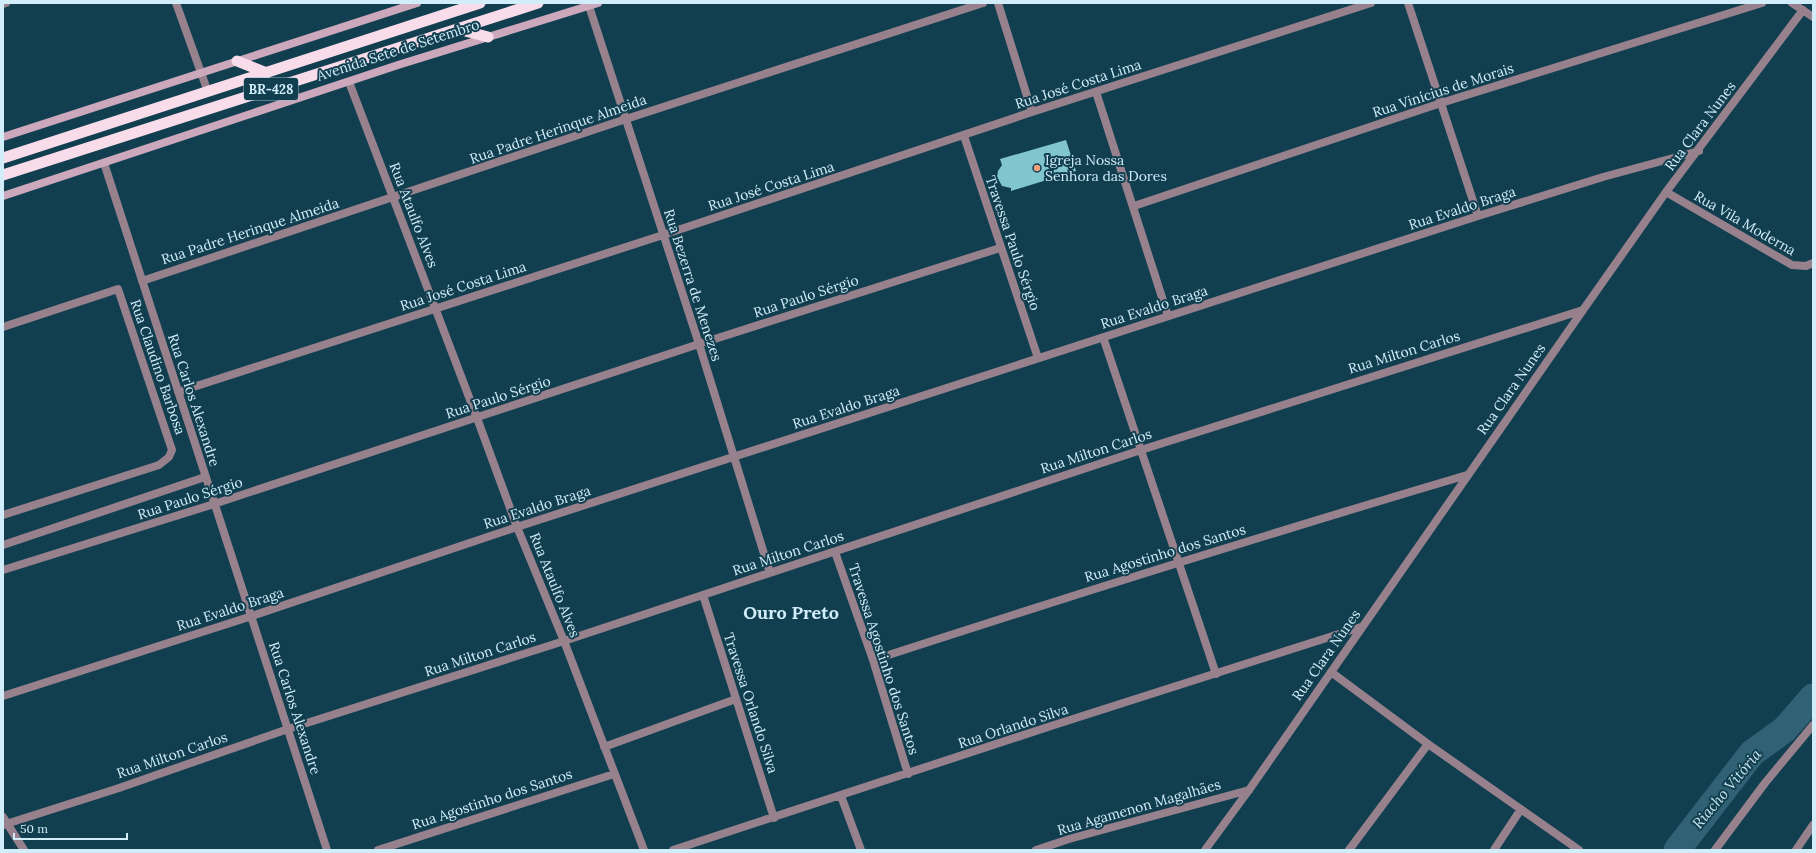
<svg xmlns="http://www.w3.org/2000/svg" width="1816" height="853" viewBox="0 0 1816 853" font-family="Lora,serif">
  <rect width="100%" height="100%" fill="#123f4f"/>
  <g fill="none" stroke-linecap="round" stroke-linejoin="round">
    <path stroke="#316174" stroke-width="27" d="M 1677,850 L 1752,753 L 1784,730 L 1813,697"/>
  </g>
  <path fill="#81c5ce" d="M 1066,140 L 1076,171 L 1011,191 L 1011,188 L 1002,186 L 997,177 L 998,171 L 1002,165 L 1000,159 Z"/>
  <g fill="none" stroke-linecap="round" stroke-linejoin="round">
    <path stroke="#97818c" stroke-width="8" d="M 588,3 L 699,344 L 770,573
      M 998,3 L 1032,112
      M 1408,3 L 1478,216
      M 3,4 L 6,3
      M 349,82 L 477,418 L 517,527 L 564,641 L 644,850
      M 1096,92 L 1168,316
      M 964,136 L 1038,358
      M 104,163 L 327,850
      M 1666,192 L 1792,265 L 1806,266 L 1813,263
      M 1134,206 L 1441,103 L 1762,3
      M 142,281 L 626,119 L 983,3
      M 3,327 L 118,289 L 172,450 L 169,457 L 159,465 L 3,515
      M 1103,337 L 1216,674
      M 178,392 L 663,235 L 1032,112 L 1371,3
      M 3,545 L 205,477
      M 835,552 L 873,660 L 908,774
      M 3,570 L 214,504 L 699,344 L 1000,248
      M 703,595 L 774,818
      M 873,660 C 1070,596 1268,534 1467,475
      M 1331,672 L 1428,744 L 1579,850
      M 3,696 L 252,616 L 517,527 L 1478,216 L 1603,177 L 1699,151
      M 604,747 L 736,699
      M 841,796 L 861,850
      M 3,817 L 24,850
      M 3,825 L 119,788 L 288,729 L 564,641 L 1141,450 L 1583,310
      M 378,850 L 614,774
      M 673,850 L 1051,726 L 1361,627
      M 1036,850 L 1069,839 L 1249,790
      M 1205,850 L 1249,790 L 1583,310 L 1666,192 L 1803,10
      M 1349,850 L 1428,744
      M 1494,850 L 1521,809
      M 1715,850 L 1765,783 L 1813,725
      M 1796,850 L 1813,825"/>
    <path stroke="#97818c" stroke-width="8" d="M 176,3 L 208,92
      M 1792,3 L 1813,17"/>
    <path stroke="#cba8bb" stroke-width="8" d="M 3,137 L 417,3
      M 3,196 L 398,65 L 598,3"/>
    <path stroke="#f8dcea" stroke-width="11" d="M 458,29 L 488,37
      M 237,61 L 267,73
      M 3,158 L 480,3
      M 3,175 L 538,3"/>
  </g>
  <circle fill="#f1a17c" stroke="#123f4f" stroke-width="1.5" cx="1037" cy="168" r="4"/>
  <g text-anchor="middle" stroke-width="4" stroke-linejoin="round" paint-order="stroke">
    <rect fill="#123f4f" stroke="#97b9c6" stroke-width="1" x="244" y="78" width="54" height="22" rx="3"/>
    <g font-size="13" font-weight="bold" fill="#d0edf9">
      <text x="271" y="94">BR-428</text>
    </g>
    <g font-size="14" fill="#d0edf9" stroke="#123f4f">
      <text transform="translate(398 50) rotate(-18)" y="5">Avenida Sete de Setembro</text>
      <text transform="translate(1078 84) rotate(-18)" y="5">Rua José Costa Lima</text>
      <text transform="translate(1443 90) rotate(-18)" y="5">Rua Vinícius de Morais</text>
      <text transform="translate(1700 126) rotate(-53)" y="5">Rua Clara Nunes</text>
      <text transform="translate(558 129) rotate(-19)" y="5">Rua Padre Herinque Almeida</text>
      <text transform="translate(771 186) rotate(-18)" y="5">Rua José Costa Lima</text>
      <text transform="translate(1462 208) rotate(-18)" y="5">Rua Evaldo Braga</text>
      <text transform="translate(414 215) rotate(69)" y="5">Rua Ataulfo Alves</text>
      <text transform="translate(1745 223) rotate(30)" y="5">Rua Vila Moderna</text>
      <text transform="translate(250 231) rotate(-18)" y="5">Rua Padre Herinque Almeida</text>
      <text transform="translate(1013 243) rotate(71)" y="5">Travessa Paulo Sérgio</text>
      <text transform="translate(693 285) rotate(72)" y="5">Rua Bezerra de Menezes</text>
      <text transform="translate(463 286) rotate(-18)" y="5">Rua José Costa Lima</text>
      <text transform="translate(806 296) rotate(-18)" y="5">Rua Paulo Sérgio</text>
      <text transform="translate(1154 307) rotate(-18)" y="5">Rua Evaldo Braga</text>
      <text transform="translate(1404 352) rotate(-17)" y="5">Rua Milton Carlos</text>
      <text transform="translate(158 367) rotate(71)" y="5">Rua Claudino Barbosa</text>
      <text transform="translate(1511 389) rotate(-55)" y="5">Rua Clara Nunes</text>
      <text transform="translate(498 397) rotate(-18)" y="5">Rua Paulo Sérgio</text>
      <text transform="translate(194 400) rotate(72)" y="5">Rua Carlos Alexandre</text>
      <text transform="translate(846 407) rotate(-18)" y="5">Rua Evaldo Braga</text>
      <text transform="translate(1096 451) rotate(-18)" y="5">Rua Milton Carlos</text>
      <text transform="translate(190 498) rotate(-18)" y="5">Rua Paulo Sérgio</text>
      <text transform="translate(537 507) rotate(-18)" y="5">Rua Evaldo Braga</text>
      <text transform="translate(788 553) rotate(-18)" y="5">Rua Milton Carlos</text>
      <text transform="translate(1165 553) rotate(-17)" y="5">Rua Agostinho dos Santos</text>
      <text transform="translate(555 585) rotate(68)" y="5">Rua Ataulfo Alves</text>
      <text transform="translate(230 609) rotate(-18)" y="5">Rua Evaldo Braga</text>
      <text transform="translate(480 654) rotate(-18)" y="5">Rua Milton Carlos</text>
      <text transform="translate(1326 655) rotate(-55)" y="5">Rua Clara Nunes</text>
      <text transform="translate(884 659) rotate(72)" y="5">Travessa Agostinho dos Santos</text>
      <text transform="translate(751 703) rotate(72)" y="5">Travessa Orlando Silva</text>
      <text transform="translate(295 708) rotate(72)" y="5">Rua Carlos Alexandre</text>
      <text transform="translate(1013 726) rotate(-18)" y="5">Rua Orlando Silva</text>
      <text transform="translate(172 755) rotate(-19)" y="5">Rua Milton Carlos</text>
      <text transform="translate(492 799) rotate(-18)" y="5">Rua Agostinho dos Santos</text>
      <text transform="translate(1139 807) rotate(-16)" y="5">Rua Agamenon Magalhães</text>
    </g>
    <g font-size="14" fill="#d0edf9" stroke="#123f4f" text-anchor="start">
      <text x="1045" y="165">Igreja Nossa<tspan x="1045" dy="16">Senhora das Dores</tspan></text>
    </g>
    <g font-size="15" font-style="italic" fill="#c7e5f1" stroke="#123f4f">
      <text transform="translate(1727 789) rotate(-50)" y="5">Riacho Vitória</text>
    </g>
    <g font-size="18" font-weight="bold" fill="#d0edf9" stroke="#123f4f">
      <text x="791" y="619">Ouro Preto</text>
    </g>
  </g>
  <rect width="1816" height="853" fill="none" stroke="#d0edf9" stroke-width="8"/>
  <path d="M14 833v6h113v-6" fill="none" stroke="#d0edf9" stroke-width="2"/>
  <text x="20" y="833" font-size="12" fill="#d0edf9" stroke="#123f4f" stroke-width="3" paint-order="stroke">50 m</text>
</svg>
